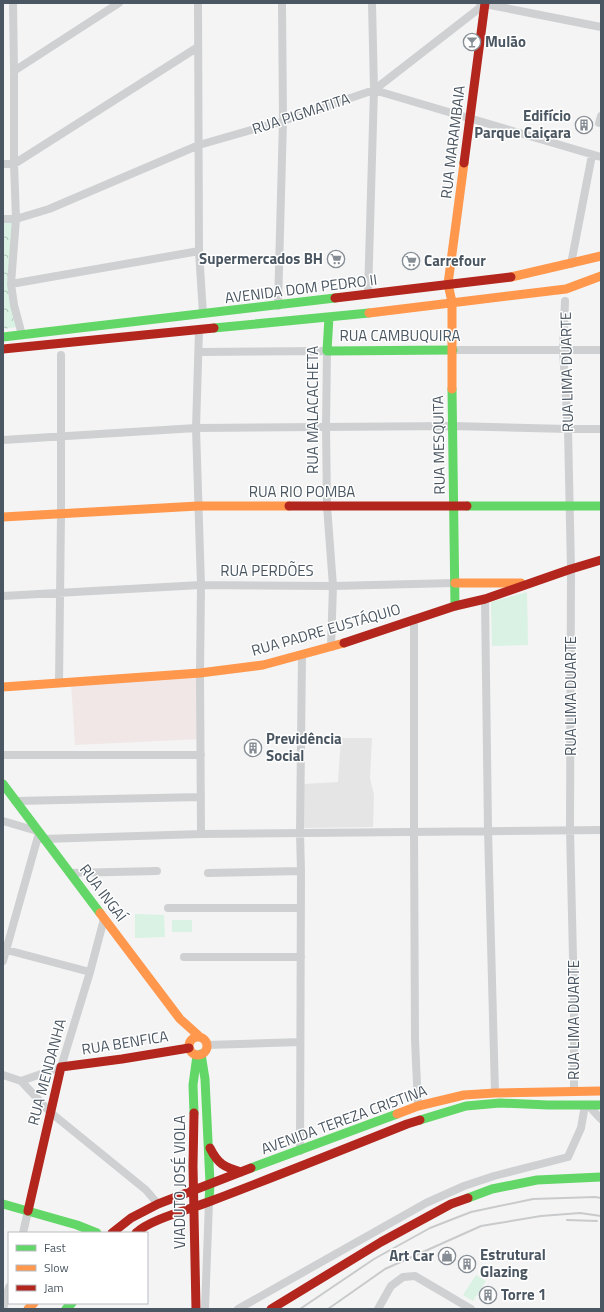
<svg xmlns="http://www.w3.org/2000/svg" width="604" height="1312" viewBox="0 0 604 1312" font-family="'Titillium Web',sans-serif">
  <defs>
    <pattern id="forest-crowns" width="20" height="18" patternUnits="userSpaceOnUse"><rect width="20" height="18" fill="#d9f2e3"/><path d="M2 6a3 3 0 1 1 6 0M12 15a3 3 0 1 1 6 0" fill="none" stroke="#b2c7bb"/></pattern>
  </defs>
  <rect width="100%" height="100%" fill="#f4f4f4"/>
  <path fill="#e6e5e6" d="M 341,738 L 372,738 L 370,778 L 374,795 L 373,827 L 303,828 L 303,784 L 338,782 Z"/>
  <path fill="#f1e7e6" d="M 200,673 L 201,739 L 75,745 L 71,682 Z"/>
  <path fill="url(#forest-crowns)" d="M 3,220 L 15,220 L 9,288 L 17,327 L 3,329 Z"/>
  <path fill="#d9f2e3" d="M 527,592 L 528,645 L 492,646 L 491,602 Z
    M 135,914 L 164,915 L 165,937 L 135,938 Z
    M 172,920 L 192,920 L 192,932 L 172,932 Z
    M 476,1275 L 486,1281 L 473,1301 L 463,1295 Z"/>
  <g fill="none" stroke-linecap="round" stroke-linejoin="round">
    <path stroke="#ced0d2" stroke-width="8" d="M 13,3 L 14,71 L 14,164 L 16,219 L 11,284 L 14,305 L 22,335
      M 198,3 L 199,251 L 203,314
      M 480,3 L 601,27
      M 14,71 L 119,3
      M 374,90 L 486,3
      M 599,123 L 601,116
      M 3,164 L 14,164 L 198,47
      M 3,219 L 16,219 L 49,209 L 199,145 L 283,121 L 374,90 L 601,157
      M 571,264 L 592,155
      M 11,284 L 199,251
      M 368,295 L 374,90 L 372,3
      M 565,301 L 563,350 L 568,429 L 571,569 L 570,830 L 574,1000 L 574,1091
      M 278,306 L 283,121 L 282,3
      M 199,330 L 196,428 L 201,585 L 200,673 L 201,834
      M 453,350 L 601,350
      M 199,352 L 327,351 L 326,427 L 327,506 L 333,586 L 331,647
      M 3,440 L 196,428 L 452,426 L 568,429 L 601,429
      M 3,596 L 201,585 L 333,586 L 455,583
      M 485,599 L 488,830 L 495,1093
      M 414,619 L 414,831 L 415,1040 L 418,1106
      M 59,683 L 61,514 L 61,355
      M 3,755 L 201,755
      M 15,801 L 201,797
      M 3,821 L 37,831
      M 43,839 L 201,834 L 601,830
      M 70,873 L 157,871
      M 208,873 L 301,871
      M 168,908 L 301,908
      M 3,949 L 90,972
      M 184,957 L 301,957
      M 3,961 L 39,833
      M 207,1045 L 300,1042
      M 3,1075 L 21,1081 L 50,1112 L 146,1190 L 158,1204
      M 21,1081 L 61,1067 L 90,972 L 104,919
      M 588,1105 L 601,1119
      M 300,1151 L 301,871 L 300,833 L 302,655
      M 23,1233 L 28,1211
      M 3,1309 L 9,1287
      M 205,1309 L 209,1202
      M 238,1309 L 426,1203 L 464,1186 L 494,1176 L 568,1157 L 581,1128 L 585,1105
      M 378,1309 L 391,1286 L 403,1277 L 415,1276 L 471,1309"/>
    <path stroke="#63d668" stroke-width="9" d="M 329,317 L 327,351 L 453,350
      M 214,328 L 369,313
      M 3,337 L 335,298
      M 452,389 L 455,606
      M 467,506 L 601,506
      M 3,784 L 100,913
      M 201,1054 L 205,1079 L 210,1183 L 209,1202
      M 194,1113 L 193,1085 L 197,1055
      M 420,1120 L 466,1106 L 500,1103 L 548,1105 L 601,1105
      M 251,1168 L 397,1114
      M 468,1198 L 492,1189 L 537,1180 L 601,1177
      M 3,1204 L 77,1225 L 97,1233
      M 66,1309 L 72,1303"/>
    <path stroke="#ff974d" stroke-width="9" d="M 511,277 L 601,256
      M 369,313 L 566,289 L 601,276
      M 452,389 L 452,302 L 448,284 L 464,163
      M 3,517 L 198,506 L 289,506
      M 455,583 L 521,583
      M 3,687 L 200,673 L 263,665 L 344,643
      M 100,913 L 180,1019 L 199,1036
      M189 1046a9 9 0 1 1 18 0a9 9 0 1 1-18 0Z
      M 397,1114 L 418,1106 L 464,1095 L 495,1093 L 601,1091
      M 28,1309 L 34,1303"/>
    <path stroke="#b3261e" stroke-width="9" d="M 464,163 L 485,3
      M 335,298 L 511,277
      M 3,349 L 214,328
      M 289,506 L 467,506
      M 344,643 L 455,606 L 485,599 L 571,569 L 601,560
      M 194,1113 L 193,1166 L 196,1309
      M 210,1148 C 218,1164 224,1167 241,1172
      M 28,1211 L 61,1067 L 122,1059 L 189,1048
      M 112,1233 L 131,1218 L 158,1204 L 251,1168
      M 136,1233 C 150,1219 191,1209 211,1201 C 277,1176 342,1150 407,1124 L 420,1120
      M 271,1309 L 381,1242 L 451,1204 L 468,1198"/>
    <path stroke="#c9cacc" stroke-width="2" d="M 567,1220 L 597,1221
      M 300,1309 L 374,1259 L 430,1228 L 471,1212 L 533,1199 L 595,1197 L 601,1198
      M 328,1309 L 385,1269 L 481,1226 L 541,1216 L 580,1213 L 601,1216"/>
  </g>
  <defs>
    <symbol id="bar-ring" viewBox="-11 -11 22 22"><circle r="9.5" fill="#fff" stroke="#868d94" stroke-width="1.5"/><path d="M-6-5H6L.8 .8V4.5H3.5V6h-7V4.5H-.8V.8Z" fill="#868d94"/></symbol>
    <symbol id="building-ring" viewBox="-11 -11 22 22"><circle r="9.5" fill="#fff" stroke="#868d94" stroke-width="1.5"/><path d="M-4-6H4V6H1V3H-1V6H-4ZM-2.5-4.3h1.7v1.8h-1.7ZM.8-4.3h1.7v1.8H.8ZM-2.5-1h1.7V.8h-1.7ZM.8-1h1.7V.8H.8Z" fill="#868d94"/></symbol>
    <symbol id="supermarket-ring" viewBox="-11 -11 22 22"><circle r="9.5" fill="#fff" stroke="#868d94" stroke-width="1.5"/><path d="M-6-5.5h2.5l.6 2H6L4.5 2H-2.5L-4.4-4H-6ZM-1.5 3.2a1.3 1.3 0 1 0 .1 0ZM3 3.2a1.3 1.3 0 1 0 .1 0Z" fill="#868d94"/></symbol>
    <symbol id="shop-ring" viewBox="-11 -11 22 22"><circle r="9.5" fill="#fff" stroke="#868d94" stroke-width="1.5"/><path d="M-5-2.5h2.3a2.7 3.5 0 0 1 5.4 0H5L5.5 6h-11ZM-1.5-2.5h3a1.5 2.3 0 0 0-3 0Z" fill="#868d94"/></symbol>
  </defs>
  <g fill-rule="evenodd">
    <use href="#bar-ring" x="462" y="32" width="20" height="20"/>
    <use href="#building-ring" x="574" y="115" width="20" height="20"/>
    <use href="#supermarket-ring" x="326" y="249" width="20" height="20"/>
    <use href="#supermarket-ring" x="401" y="251" width="20" height="20"/>
    <use href="#building-ring" x="243" y="738" width="20" height="20"/>
    <use href="#shop-ring" x="437" y="1246" width="20" height="20"/>
    <use href="#building-ring" x="457" y="1254" width="20" height="20"/>
    <use href="#building-ring" x="478" y="1285" width="20" height="20"/>
  </g>
  <g text-anchor="middle" stroke-width="3" stroke-linejoin="round" paint-order="stroke">
    <g font-size="15" font-weight="bold" fill="#4a5661" stroke="#fff" text-anchor="start">
      <text x="485" y="47">Mulão</text>
      <text x="571" y="121" text-anchor="end">Edifício<tspan x="571" dy="17">Parque Caiçara</tspan></text>
      <text x="323" y="264" text-anchor="end">Supermercados BH</text>
      <text x="424" y="266">Carrefour</text>
      <text x="266" y="744">Previdência<tspan x="266" dy="17">Social</tspan></text>
      <text x="480" y="1260">Estrutural<tspan x="480" dy="17">Glazing</tspan></text>
      <text x="434" y="1261" text-anchor="end">Art Car</text>
      <text x="501" y="1300">Torre 1</text>
    </g>
    <g font-size="15" fill="#4a5661" stroke="#fff">
      <text transform="translate(301 114) rotate(-18)" y="5">RUA PIGMATITA</text>
      <text transform="translate(453 142) rotate(-83)" y="5">RUA MARAMBAIA</text>
      <text transform="translate(301 289) rotate(-7)" y="5">AVENIDA DOM PEDRO II</text>
      <text x="400" y="341">RUA CAMBUQUIRA</text>
      <text transform="translate(567 372) rotate(-91)" y="5">RUA LIMA DUARTE</text>
      <text transform="translate(313 410) rotate(-90)" y="5">RUA MALACACHETA</text>
      <text transform="translate(439 445) rotate(-91)" y="5">RUA MESQUITA</text>
      <text x="302" y="497">RUA RIO POMBA</text>
      <text x="267" y="576">RUA PERDÕES</text>
      <text transform="translate(326 630) rotate(-16)" y="5">RUA PADRE EUSTÁQUIO</text>
      <text transform="translate(571 696) rotate(-90)" y="5">RUA LIMA DUARTE</text>
      <text transform="translate(103 893) rotate(53)" y="5">RUA INGAÍ</text>
      <text transform="translate(574 1020) rotate(-90)" y="5">RUA LIMA DUARTE</text>
      <text transform="translate(125 1043) rotate(-9)" y="5">RUA BENFICA</text>
      <text transform="translate(47 1072) rotate(-75)" y="5">RUA MENDANHA</text>
      <text transform="translate(344 1120) rotate(-20)" y="5">AVENIDA TEREZA CRISTINA</text>
      <text transform="translate(180 1182) rotate(-90)" y="5">VIADUTO JOSÉ VIOLA</text>
    </g>
  </g>
  <rect width="604" height="1312" fill="none" stroke="#4a5661" stroke-width="8"/>
  <rect x="8" y="1232" width="140" height="72" fill="#ffffff" stroke="#b7bbc0"/>
  <rect x="16" y="1245" width="20" height="6" fill="#63d668" stroke="#b7bbc0"/>
  <text x="44" y="1252" font-size="12" fill="#4a5661">Fast</text>
  <rect x="16" y="1265" width="20" height="6" fill="#ff974d" stroke="#b7bbc0"/>
  <text x="44" y="1272" font-size="12" fill="#4a5661">Slow</text>
  <rect x="16" y="1285" width="20" height="6" fill="#b3261e" stroke="#b7bbc0"/>
  <text x="44" y="1292" font-size="12" fill="#4a5661">Jam</text>
</svg>
